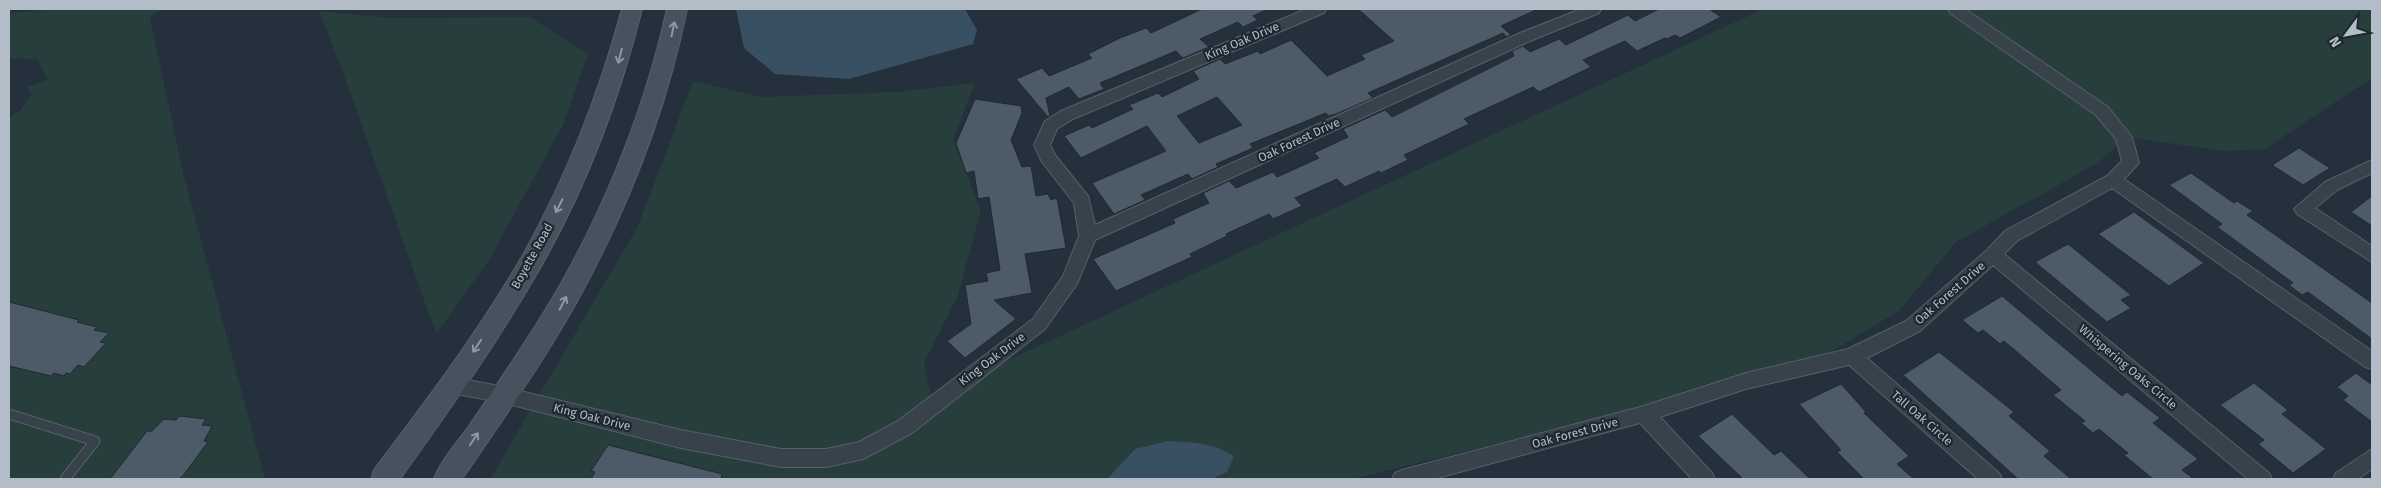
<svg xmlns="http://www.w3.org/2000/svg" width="2381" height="488" viewBox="0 0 2381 488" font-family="'Fira Sans',sans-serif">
  <rect width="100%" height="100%" fill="#24303b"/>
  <path fill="#273e3d" d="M 58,9 L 163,9 L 150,17 L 183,173 L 265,479 L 9,479 L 9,117 L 21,110 L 31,94 L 27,87 L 47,80 L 38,60 L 9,58 L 9,13 Z
    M 1763,9 L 2372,9 L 2372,78 L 2265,149 L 2224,151 L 2126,137 L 2098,163 L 1956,242 L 1899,311 L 1805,367 L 1353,479 L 1212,479 L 1227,472 L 1135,449 L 1107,479 L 490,479 L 638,226 L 693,81 L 762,97 L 895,92 L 975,83 L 953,139 L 981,210 L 957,298 L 924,363 L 931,396 Z
    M 319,11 L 390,18 L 530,17 L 588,54 L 563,125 L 489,260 L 436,334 L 344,75 Z"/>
  <path fill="#395063" d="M 736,9 L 965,9 L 977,30 L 973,44 L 849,79 L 775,74 L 744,48 Z
    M 1168,441 C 1192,442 1213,443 1234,456 L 1227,472 L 1212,479 L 1107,479 L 1135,449 Z"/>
  <path fill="#4c5b67" stroke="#1f2932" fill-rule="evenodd" d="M 1202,9 L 1268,9 L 1253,16 L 1258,20 L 1243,27 L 1238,22 L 1200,39 L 1209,47 L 1183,58 L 1176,51 L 1100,83 L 1104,89 L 1079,99 L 1069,87 L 1046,98 L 1050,116 L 1048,117 L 1016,79 L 1042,68 L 1049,76 L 1092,58 L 1088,54 L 1120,38 L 1146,28 L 1151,33 Z
    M 1358,9 L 1538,9 L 1501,26 L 1511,35 L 1506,37 L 1503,33 L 1368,93 L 1373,98 L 1336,114 L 1328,116 L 1326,113 L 1250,144 L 1253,148 L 1216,164 L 1218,167 L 1192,179 L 1188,174 L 1141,195 L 1145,200 L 1114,214 L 1092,183 L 1166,151 L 1147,126 L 1081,158 L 1064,136 L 1089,125 L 1092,128 L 1133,109 L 1129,105 L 1158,93 L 1162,97 L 1199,79 L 1193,71 L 1220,59 L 1225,64 L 1258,51 L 1260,54 L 1291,40 L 1327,76 L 1365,59 L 1361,55 L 1394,41 ZM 1217,97 L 1242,125 L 1199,143 L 1177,116 Z
    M 1659,9 L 1709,9 L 1721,17 L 1680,38 L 1675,35 L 1667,39 L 1665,38 L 1637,51 L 1625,41 L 1583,60 L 1591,67 L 1539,92 L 1533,87 L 1464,119 L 1469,124 L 1404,155 L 1408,160 L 1381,173 L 1379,171 L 1345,187 L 1337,179 L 1295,198 L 1302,206 L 1273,219 L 1269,214 L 1226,234 L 1227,236 L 1190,254 L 1192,257 L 1116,291 L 1093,259 L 1175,223 L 1173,219 L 1209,203 L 1203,193 L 1229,181 L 1236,188 L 1273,172 L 1277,177 L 1319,158 L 1314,153 L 1348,137 L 1343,129 L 1385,110 L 1392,117 L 1514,56 L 1512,51 L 1523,46 L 1530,52 L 1559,39 L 1566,45 L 1628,15 L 1635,21 Z
    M 975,99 L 1021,106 L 1022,113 L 1011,140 L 1022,167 L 1031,166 L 1036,196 L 1048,194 L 1051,200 L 1057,198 L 1066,248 L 1025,254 L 1032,293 L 994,300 L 1016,319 L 965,358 L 947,341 L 971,324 L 965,285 L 988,281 L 986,273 L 1000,270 L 989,197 L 978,199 L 974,171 L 966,173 L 956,143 Z
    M 2299,148 L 2330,168 L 2303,185 L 2272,165 Z
    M 2191,173 L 2234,203 L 2237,201 L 2253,211 L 2247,215 L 2372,303 L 2372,339 L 2308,292 L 2302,295 L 2289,285 L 2293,283 L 2217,227 L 2222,224 L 2169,185 Z
    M 2372,196 L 2372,226 L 2351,212 Z
    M 2134,212 L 2174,241 L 2204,263 L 2169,286 L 2098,234 Z
    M 2068,244 L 2131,295 L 2121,300 L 2131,308 L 2107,322 L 2035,262 Z
    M 2002,296 L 2122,396 L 2127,392 L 2160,418 L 2153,423 L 2198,459 L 2182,470 L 2194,479 L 2153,479 L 2124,455 L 2128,453 L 2099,429 L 2093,433 L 2081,423 L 2085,421 L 2053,395 L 2061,390 L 2024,358 L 2004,341 L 2000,344 L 1983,330 L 1978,333 L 1962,320 Z
    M 9,302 L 79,320 L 77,322 L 97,327 L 94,330 L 109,333 L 100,342 L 106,343 L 84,367 L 78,365 L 70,374 L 66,373 L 64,376 L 54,373 L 51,376 L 9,366 Z
    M 1939,352 L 2014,412 L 2009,416 L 2050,451 L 2044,456 L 2071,479 L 2018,479 L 1903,375 Z
    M 2356,373 L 2372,385 L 2372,422 L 2343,400 L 2348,396 L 2337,387 Z
    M 2254,383 L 2288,410 L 2282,414 L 2326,449 L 2293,473 L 2258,444 L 2264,440 L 2220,405 Z
    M 1841,384 L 1866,412 L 1864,413 L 1909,456 L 1897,464 L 1914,479 L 1864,479 L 1837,452 L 1841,450 L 1799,404 Z
    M 1732,414 L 1774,455 L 1781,451 L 1810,479 L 1743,479 L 1698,436 Z
    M 179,416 L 206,419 L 202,425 L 212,426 L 204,441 L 208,442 L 182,477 L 178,479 L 110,479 L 147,431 L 152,431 L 164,419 L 176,420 Z
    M 608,445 L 722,474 L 721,479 L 591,479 L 595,472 L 591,471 Z"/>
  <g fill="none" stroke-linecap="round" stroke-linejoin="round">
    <defs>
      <path id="service" d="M 9,414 L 95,441 L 65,479"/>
      <path id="minor" d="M 1306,9 L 1326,9 L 1324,13 L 1073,119 L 1057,129 L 1050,145 L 1055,155 L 1088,196 L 1095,225 L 1520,33 L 1581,9 L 1601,9 L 1599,13 L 1530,41 L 1095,240 L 1077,284 L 1045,329 L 912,433 L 863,459 L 826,467 L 781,467 L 681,448 L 504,403 L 452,393 L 445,391 L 442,385 L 445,379 L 452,377 L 504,387 L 681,430 L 781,449 L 826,449 L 859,442 L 898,421 L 1033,319 L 1063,276 L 1079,236 L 1074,203 L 1042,162 L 1034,145 L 1045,121 L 1061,111 Z
        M 1948,9 L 1965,9 L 2108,107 L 2132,137 L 2139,163 L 2124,179 L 2372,351 L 2372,369 L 2365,367 L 2112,188 L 2017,241 L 2004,254 L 2269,473 L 2272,479 L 2248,479 L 1993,265 L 1920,331 L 1867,358 L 1999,473 L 2002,479 L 1978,479 L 1849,365 L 1746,389 L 1660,417 L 1712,473 L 1715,479 L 1692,479 L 1640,423 L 1434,479 L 1392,479 L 1395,473 L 1402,470 L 1644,406 L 1746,373 L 1848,349 L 1906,321 L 1987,250 L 2005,231 L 2107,176 L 2122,161 L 2116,139 L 2096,115 L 1950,13 Z
        M 2372,160 L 2372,173 L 2337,190 L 2315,208 L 2372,246 L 2372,262 L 2297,214 L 2294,209 L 2325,182 Z
        M 2372,449 L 2372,469 L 2358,479 L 2333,479 L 2336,473 Z"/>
      <path id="secondary" d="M 622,9 L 642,9 C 619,101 584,193 536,275 C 495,346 447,413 400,479 L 371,479 L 374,470 C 426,401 480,330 523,255 C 566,178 599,94 622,9 Z
        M 667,9 L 687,9 C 666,112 626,213 575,305 C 541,365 501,422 462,479 L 434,479 C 441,460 457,443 469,426 C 492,393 514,359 536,325 C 596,231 643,118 667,9 Z"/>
    </defs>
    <use href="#service" stroke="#566069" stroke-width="11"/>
    <use href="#minor" stroke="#566069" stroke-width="2"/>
    <use href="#secondary" stroke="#566069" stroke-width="2"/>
    <use href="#service" stroke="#37424b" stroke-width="9"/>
    <use href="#minor" fill="#37424b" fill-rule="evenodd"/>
    <use href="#secondary" fill="#46525e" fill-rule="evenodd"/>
  </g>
  <defs><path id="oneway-shaft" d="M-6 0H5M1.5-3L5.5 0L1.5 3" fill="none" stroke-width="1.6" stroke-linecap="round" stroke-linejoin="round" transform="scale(1.25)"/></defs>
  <g stroke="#8d98a2">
    <use href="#oneway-shaft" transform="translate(673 29) rotate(-78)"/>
    <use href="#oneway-shaft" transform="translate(620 56) rotate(104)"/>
    <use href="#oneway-shaft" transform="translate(559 206) rotate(117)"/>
    <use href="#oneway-shaft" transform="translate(563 303) rotate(-63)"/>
    <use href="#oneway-shaft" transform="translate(477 346) rotate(123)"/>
    <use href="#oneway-shaft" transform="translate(474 439) rotate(-56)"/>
  </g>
  <g text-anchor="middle" stroke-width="4.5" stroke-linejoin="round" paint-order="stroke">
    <g font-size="12" fill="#b3bdc7" stroke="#1d2730">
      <text transform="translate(1242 41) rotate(-23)" y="4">King Oak Drive</text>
      <text transform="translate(1299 140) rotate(-25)" y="4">Oak Forest Drive</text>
      <text transform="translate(532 256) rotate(-61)" y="4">Boyette Road</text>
      <text transform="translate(1950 293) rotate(-41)" y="4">Oak Forest Drive</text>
      <text transform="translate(992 359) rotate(-37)" y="4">King Oak Drive</text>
      <text transform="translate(2128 367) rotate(40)" y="4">Whispering Oaks Circle</text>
      <text transform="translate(592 417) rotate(14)" y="4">King Oak Drive</text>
      <text transform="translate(1922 418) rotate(41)" y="4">Tall Oak Circle</text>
      <text transform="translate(1575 433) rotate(-15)" y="4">Oak Forest Drive</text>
    </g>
  </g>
  <rect width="2381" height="488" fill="none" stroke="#b3bdc7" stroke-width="20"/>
  <g transform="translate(2346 35) rotate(238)" stroke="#1d2730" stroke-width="4" paint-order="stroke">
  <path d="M0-4L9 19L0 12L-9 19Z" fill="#b3bdc7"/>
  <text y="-8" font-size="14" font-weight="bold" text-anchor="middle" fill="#b3bdc7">N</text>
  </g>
</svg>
